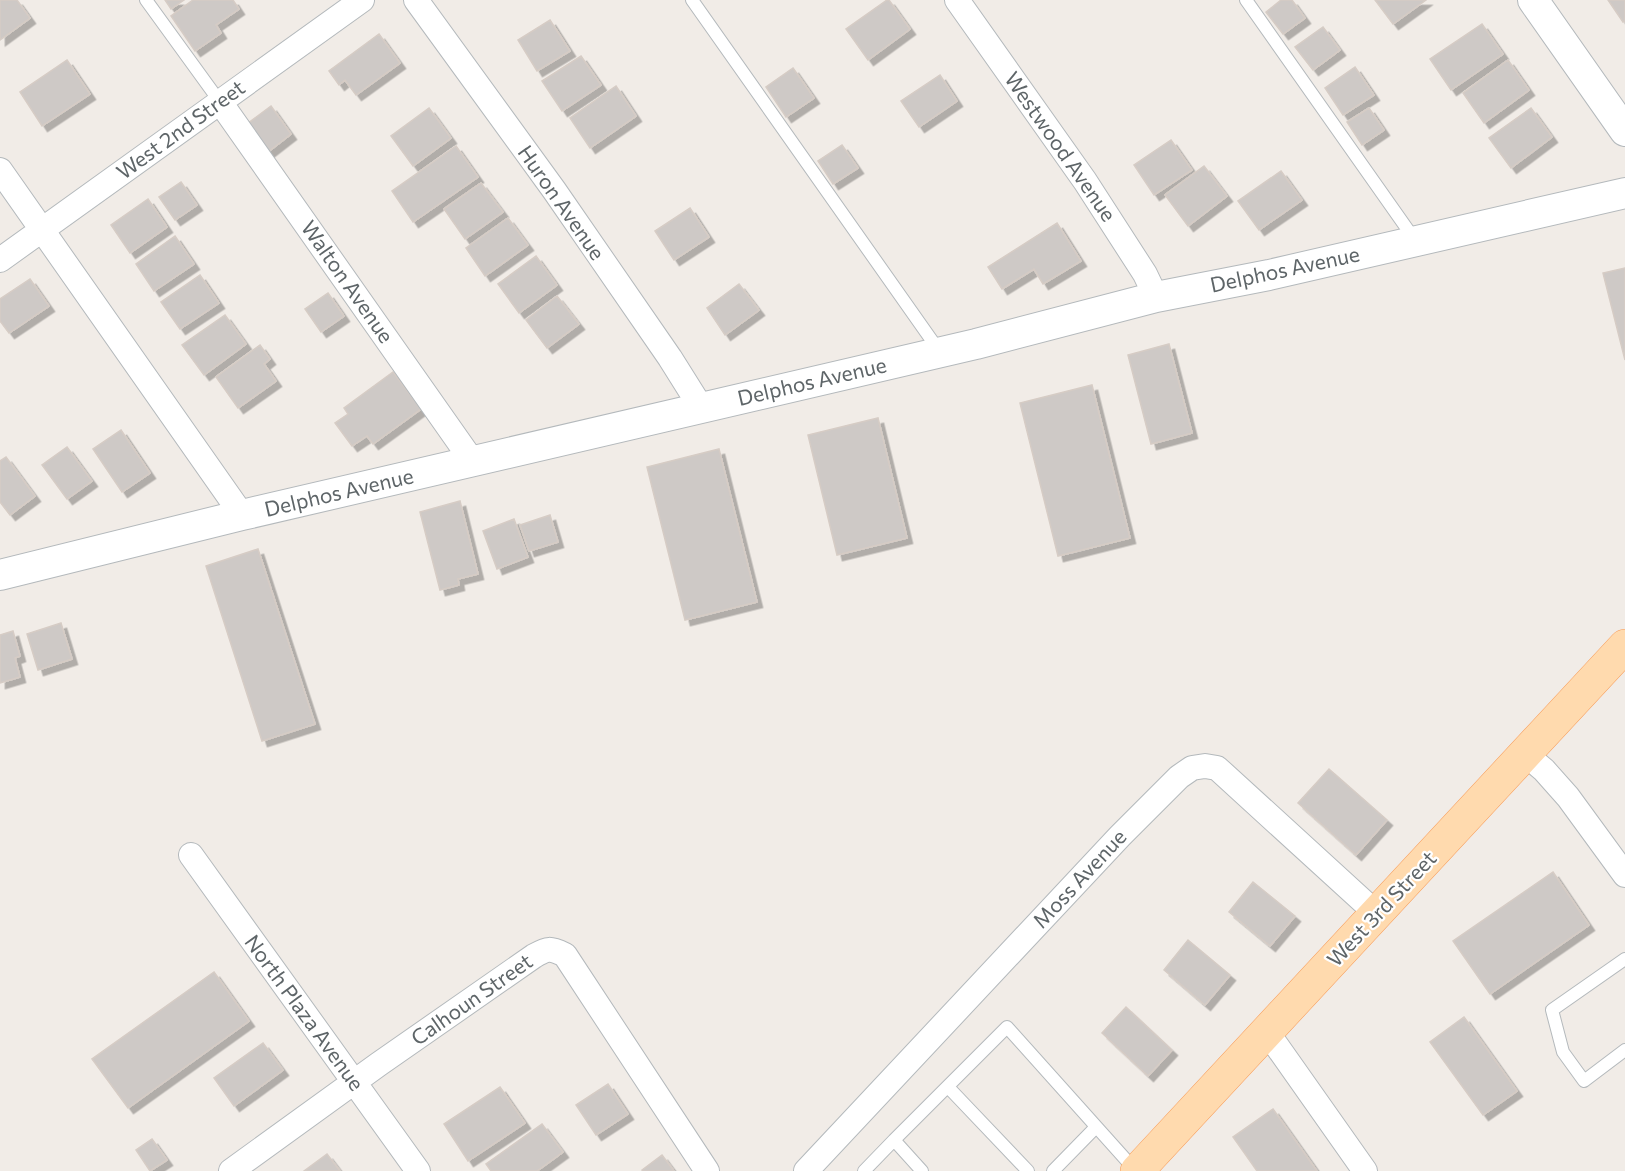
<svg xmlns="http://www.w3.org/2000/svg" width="1625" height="1171" viewBox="0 0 1625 1171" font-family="Commissioner,sans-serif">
  <defs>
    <filter id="shadow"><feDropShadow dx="5.5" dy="5.5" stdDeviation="0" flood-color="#0004"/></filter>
  </defs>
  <rect width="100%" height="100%" fill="#f1ece7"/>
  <path fill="#cec9c6" stroke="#d6ccc5" stroke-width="1.5" filter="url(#shadow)" d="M 0,0 L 17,0 L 30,18 L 0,40 Z
    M 165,0 L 184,0 L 171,9 Z
    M 193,0 L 233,0 L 239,9 L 216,25 L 221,33 L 195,51 L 171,16 Z
    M 887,0 L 889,0 L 910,29 L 868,60 L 846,29 Z
    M 1281,0 L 1292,0 L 1305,18 L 1283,34 L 1266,12 Z
    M 1375,0 L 1426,0 L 1393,24 Z
    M 1608,0 L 1625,0 L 1625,21 L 1623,22 Z
    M 550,20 L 570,51 L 537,71 L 518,40 Z
    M 1482,24 L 1503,54 L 1451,90 L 1430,59 Z
    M 1323,27 L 1340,50 L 1313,70 L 1295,47 Z
    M 379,34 L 400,63 L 356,95 L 345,80 L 339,85 L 329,71 Z
    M 581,56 L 601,85 L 562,111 L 542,81 Z
    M 67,60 L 90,94 L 42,126 L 20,92 Z
    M 1508,60 L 1529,90 L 1484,123 L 1463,93 Z
    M 1355,67 L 1374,95 L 1343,115 L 1325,88 Z
    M 793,68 L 814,98 L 786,117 L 766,87 Z
    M 940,75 L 957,101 L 919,127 L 901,101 Z
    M 616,86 L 636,116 L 590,148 L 570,118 Z
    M 271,106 L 291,134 L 268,152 L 247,124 Z
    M 429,108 L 451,138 L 413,166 L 391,136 Z
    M 1369,108 L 1384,130 L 1362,145 L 1347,122 Z
    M 1531,108 L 1552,137 L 1511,168 L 1489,138 Z
    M 1171,140 L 1192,170 L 1154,195 L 1134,165 Z
    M 842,145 L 858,168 L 833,184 L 818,161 Z
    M 456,146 L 478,177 L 413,222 L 392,191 Z
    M 1204,166 L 1227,196 L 1188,226 L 1165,195 Z
    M 1281,171 L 1302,200 L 1259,230 L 1238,201 Z
    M 181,182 L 197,205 L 175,220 L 159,197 Z
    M 481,183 L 503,212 L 465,239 L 444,209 Z
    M 148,199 L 167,227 L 130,253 L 111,225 Z
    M 690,208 L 709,237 L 674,260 L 655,231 Z
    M 508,218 L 528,245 L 485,276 L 466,248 Z
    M 1057,223 L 1081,261 L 1043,284 L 1034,269 L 1002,289 L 988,267 Z
    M 175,236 L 194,264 L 154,291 L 136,264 Z
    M 536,256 L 557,285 L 519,313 L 498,284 Z
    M 1625,268 L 1625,360 L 1603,273 Z
    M 200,275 L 219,303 L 180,329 L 161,302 Z
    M 30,279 L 49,306 L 9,333 L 0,321 L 0,299 Z
    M 739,284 L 759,310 L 725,335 L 707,308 Z
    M 328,293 L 344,316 L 321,332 L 305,309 Z
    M 557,296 L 579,324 L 547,348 L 526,320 Z
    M 225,315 L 246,344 L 204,375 L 182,345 Z
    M 1169,344 L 1192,433 L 1151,444 L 1128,355 Z
    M 260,345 L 270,359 L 264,364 L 276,381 L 238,408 L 216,377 Z
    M 393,372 L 421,409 L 373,444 L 367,436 L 352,446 L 335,423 L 348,414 L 344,408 Z
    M 1092,385 L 1130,538 L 1058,556 L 1020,403 Z
    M 878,418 L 907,538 L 837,555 L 808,435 Z
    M 121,430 L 150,473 L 122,492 L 93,449 Z
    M 67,447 L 92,481 L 67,499 L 42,465 Z
    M 719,449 L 757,602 L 685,620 L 647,467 Z
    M 6,457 L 35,496 L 10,515 L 0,502 L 0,461 Z
    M 460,501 L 478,574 L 458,579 L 459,585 L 440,590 L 420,512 Z
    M 550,515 L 558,542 L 529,551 L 520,525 Z
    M 514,519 L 528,557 L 497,569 L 483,531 Z
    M 258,549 L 315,724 L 262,741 L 206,566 Z
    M 61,623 L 72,659 L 38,670 L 27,634 Z
    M 13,631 L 20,656 L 15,658 L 20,677 L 0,683 L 0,635 Z
    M 1329,769 L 1387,820 L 1356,855 L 1298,803 Z
    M 1553,872 L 1589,925 L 1490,994 L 1453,941 Z
    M 1253,882 L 1295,916 L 1270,946 L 1229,912 Z
    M 1188,940 L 1230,975 L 1205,1005 L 1164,970 Z
    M 214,972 L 249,1021 L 128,1108 L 92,1059 Z
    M 1126,1007 L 1172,1050 L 1148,1076 L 1102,1033 Z
    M 1464,1017 L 1517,1091 L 1483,1115 L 1430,1042 Z
    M 263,1043 L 283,1070 L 234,1106 L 214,1078 Z
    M 608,1084 L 628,1114 L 596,1135 L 576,1105 Z
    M 500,1087 L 525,1123 L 468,1161 L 444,1124 Z
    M 1273,1109 L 1317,1171 L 1257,1171 L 1233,1137 Z
    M 542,1124 L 563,1152 L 537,1171 L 491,1171 L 486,1164 Z
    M 152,1139 L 167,1160 L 150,1171 L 136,1150 Z
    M 327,1154 L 340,1171 L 304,1171 Z
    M 662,1155 L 674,1171 L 643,1171 L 642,1170 Z"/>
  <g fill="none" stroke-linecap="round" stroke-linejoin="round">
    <defs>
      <path id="service" d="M 146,0 L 220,102
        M 692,0 L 940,352
        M 1246,0 L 1415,240
        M 1625,959 L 1552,1010 L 1563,1052 L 1584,1081 L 1625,1050
        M 948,1087 L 1028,1171
        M 864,1171 L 894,1140
        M 922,1171 L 894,1140 L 1007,1027 L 1136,1171
        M 1053,1171 L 1096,1127"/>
      <path id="minor" d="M 416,0 L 554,190 L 670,358 L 702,409
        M 957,0 L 1085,181 L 1145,274 L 1156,297
        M 220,102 L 473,462
        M 0,170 L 242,515
        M 0,260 L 362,0
        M 1525,754 L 1544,770 L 1568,797 L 1625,875
        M 191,855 L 418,1171
        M 1267,1032 L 1365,1171
        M 231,1171 L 379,1064 L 534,956 C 548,948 550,948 565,955 L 707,1171
        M 806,1171 L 1120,836 L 1179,777 L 1192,768 L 1205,766 L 1217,768 L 1377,914"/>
      <path id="tertiary" d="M 1533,0 L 1625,131
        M 0,575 L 242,515 L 976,344 L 1156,297 L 1269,275 L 1625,193"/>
      <path id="primary" d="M 1137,1171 L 1625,646"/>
    </defs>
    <use href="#service" stroke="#b4b9bc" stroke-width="14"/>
    <use href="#minor" stroke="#b4b9bc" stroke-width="26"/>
    <use href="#tertiary" stroke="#b4b9bc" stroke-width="32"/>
    <use href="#primary" stroke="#f89c59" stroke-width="34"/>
    <use href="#service" stroke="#fff" stroke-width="12"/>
    <use href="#minor" stroke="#fff" stroke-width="24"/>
    <use href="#tertiary" stroke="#fff" stroke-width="30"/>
    <use href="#primary" stroke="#ffdaae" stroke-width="33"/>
  </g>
  <g text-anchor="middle" stroke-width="4.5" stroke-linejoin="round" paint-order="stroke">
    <g font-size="21" fill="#5e6568" stroke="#fff">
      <text transform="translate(181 130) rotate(-36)" y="7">West 2nd Street</text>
      <text transform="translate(1060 147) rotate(55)" y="7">Westwood Avenue</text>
      <text transform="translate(561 203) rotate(55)" y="7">Huron Avenue</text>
      <text transform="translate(1285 270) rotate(-12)" y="7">Delphos Avenue</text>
      <text transform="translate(347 282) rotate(55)" y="7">Walton Avenue</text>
      <text transform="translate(812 382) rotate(-13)" y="7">Delphos Avenue</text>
      <text transform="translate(339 493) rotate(-13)" y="7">Delphos Avenue</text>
      <text transform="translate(1080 879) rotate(-47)" y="7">Moss Avenue</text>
      <text transform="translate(1382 909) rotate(-47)" y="7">West 3rd Street</text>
      <text transform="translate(472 1000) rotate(-35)" y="7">Calhoun Street</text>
      <text transform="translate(304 1013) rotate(54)" y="7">North Plaza Avenue</text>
    </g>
  </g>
</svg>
